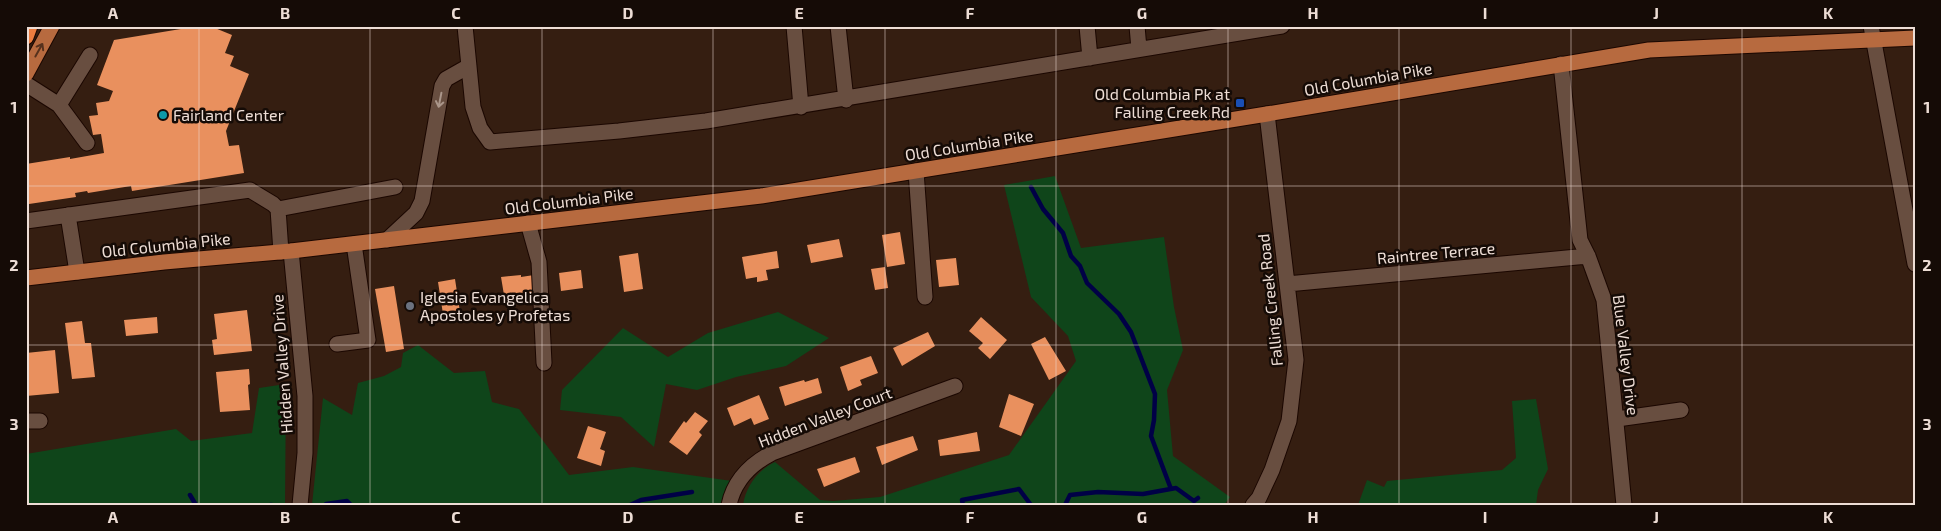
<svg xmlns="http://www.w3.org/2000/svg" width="1941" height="531" viewBox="0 0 1941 531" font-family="'Exo 2',sans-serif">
  <rect width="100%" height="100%" fill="#351e11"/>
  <path fill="#0f451a" d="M 1055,176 L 1081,248 L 1164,237 L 1174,307 L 1183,350 L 1167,390 L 1173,456 L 1230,497 L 1224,505 L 743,505 C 746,486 758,470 775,462 L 820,500 L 833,501 L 880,497 L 1009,455 L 1076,361 L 1068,336 L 1031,297 L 1004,185 Z
    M 778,312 L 829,338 L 786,366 L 736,377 L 697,390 L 666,384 L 654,447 L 621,417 L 560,410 L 562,390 L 623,328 L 668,357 L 708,333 Z
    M 418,345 L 454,373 L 485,371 L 492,402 L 519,409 L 569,475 L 633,467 L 732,481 L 724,505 L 312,505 L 323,398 L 352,415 L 358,383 L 384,376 L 401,367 L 403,353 Z
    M 286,384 L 285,505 L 26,505 L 26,454 L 176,429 L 191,441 L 252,433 L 259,388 Z
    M 1536,399 L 1548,469 L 1538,490 L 1536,505 L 1358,505 L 1367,480 L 1384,487 L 1387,481 L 1502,470 L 1516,458 L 1512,401 Z"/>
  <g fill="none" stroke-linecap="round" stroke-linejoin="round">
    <path stroke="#000046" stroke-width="4.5" d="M 1031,187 L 1043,209 L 1063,233 L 1071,256 L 1080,266 L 1087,283 L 1119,314 L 1131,332 L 1155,394 L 1154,420 L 1151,436 L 1171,489
      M 190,495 L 196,505
      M 326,504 L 347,501 L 351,505
      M 270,505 L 272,505
      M 630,505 L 641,500 L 692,492
      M 963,505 L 962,500 L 1019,489 L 1031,505
      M 1065,505 L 1070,495 L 1098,492 L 1143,494 L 1176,488 L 1194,501 L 1198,498"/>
  </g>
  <path fill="#e9905e" d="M 199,26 L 210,26 L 232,35 L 225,53 L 234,56 L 230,66 L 249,74 L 226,131 L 229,146 L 239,145 L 244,173 L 132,191 L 131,186 L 88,193 L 87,191 L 75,193 L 76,197 L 29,204 L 26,185 L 26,164 L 70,157 L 70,159 L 104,153 L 101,134 L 93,135 L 89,116 L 98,115 L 96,103 L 109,101 L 113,91 L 97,85 L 114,40 Z
    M 900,232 L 905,264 L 887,267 L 882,235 Z
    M 839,239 L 843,257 L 811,263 L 807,245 Z
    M 777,251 L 779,268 L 766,270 L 768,280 L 757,282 L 757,277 L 746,279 L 742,257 Z
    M 638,253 L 643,289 L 624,292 L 619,256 Z
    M 956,258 L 959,285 L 939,287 L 936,260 Z
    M 885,267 L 888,288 L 875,290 L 871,269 Z
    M 581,270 L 583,288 L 561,291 L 559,273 Z
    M 521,275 L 521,277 L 534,275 L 537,295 L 522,297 L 523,304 L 506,307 L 501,277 Z
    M 455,279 L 460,312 L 443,314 L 438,282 Z
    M 394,286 L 404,349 L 386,352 L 375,289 Z
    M 247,310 L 252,351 L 214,355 L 212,340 L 217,339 L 214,314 Z
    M 157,317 L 158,333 L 126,336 L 124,320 Z
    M 981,317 L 1007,340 L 990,359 L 978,348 L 983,343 L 969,331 Z
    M 82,321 L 85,343 L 91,343 L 95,377 L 72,379 L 65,323 Z
    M 928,332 L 935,346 L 902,366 L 893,348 Z
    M 1045,337 L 1066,371 L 1049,380 L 1031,344 Z
    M 55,350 L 59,393 L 26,396 L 26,353 Z
    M 871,356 L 878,373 L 860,380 L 862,385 L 848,391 L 840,367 Z
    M 249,369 L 250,384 L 248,385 L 250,410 L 220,412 L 216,372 Z
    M 818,378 L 822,393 L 785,406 L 779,387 L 804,380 L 805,382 Z
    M 1009,394 L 1034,404 L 1021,436 L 999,427 Z
    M 759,395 L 769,419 L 754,425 L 751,418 L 734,426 L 727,408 Z
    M 695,412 L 708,421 L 699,432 L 702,435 L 687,455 L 669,442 L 684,421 L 686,423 Z
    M 588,426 L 606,432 L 600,449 L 605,451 L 601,466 L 577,458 Z
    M 977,432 L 980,451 L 940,456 L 938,440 Z
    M 913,436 L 918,450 L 882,465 L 876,447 Z
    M 855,457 L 860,472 L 824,487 L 817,469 Z"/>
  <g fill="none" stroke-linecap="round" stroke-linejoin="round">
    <defs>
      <path id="minor" d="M 465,26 L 473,107 L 480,128 L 490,142 L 619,131 L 706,121 L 1282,26
        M 794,26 L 801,107
        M 838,26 L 846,100
        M 1087,26 L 1090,58
        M 1137,26 L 1139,49
        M 1871,26 L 1915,264
        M 1561,64 L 1580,240 L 1588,256 L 1604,300 L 1624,505
        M 26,84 L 59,105
        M 87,143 L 59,105 L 90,55
        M 916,171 L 925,297
        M 68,215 L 77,272
        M 26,221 L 250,190 L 273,204 L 278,209
        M 528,223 L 539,262 L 544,363
        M 387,240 L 416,213 L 422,201 L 442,86 L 446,79 L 469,66
        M 291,251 L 305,396 L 305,453 L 300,505
        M 281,252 L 278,209 L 395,187
        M 1287,284 L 1588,256
        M 337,344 L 368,340 L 354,244
        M 1617,419 L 1681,410
        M 26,421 L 40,421
        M 729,505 C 734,481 751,464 772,453 L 955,386
        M 1253,505 L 1259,498 L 1272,470 L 1289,421 L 1296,360 L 1267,114"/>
      <path id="major" d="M 26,74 L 52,26
        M 26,278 L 164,262 L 291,251 L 761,196 L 1267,114 L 1649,50 L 1915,38"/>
      <path id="highway" d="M 26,37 L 30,26"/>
    </defs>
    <use href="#minor" stroke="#1b0700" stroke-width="17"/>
    <use href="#major" stroke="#1b0700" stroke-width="17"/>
    <use href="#highway" stroke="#1b0700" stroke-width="17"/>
    <use href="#minor" stroke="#684e40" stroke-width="15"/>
    <use href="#major" stroke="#b76a3f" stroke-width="15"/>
    <use href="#highway" stroke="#ec7c3f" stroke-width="15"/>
  </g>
  <defs><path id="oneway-shaft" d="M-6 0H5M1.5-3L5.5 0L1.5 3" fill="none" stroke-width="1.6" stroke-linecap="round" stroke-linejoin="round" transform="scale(1.25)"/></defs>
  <use stroke="#56311d" href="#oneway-shaft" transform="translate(39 50) rotate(-61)"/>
  <use stroke="#aa968a" href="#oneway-shaft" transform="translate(440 100) rotate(101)"/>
  <path fill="none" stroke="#edddd5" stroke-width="1" stroke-opacity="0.55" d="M 199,26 L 199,505M 370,26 L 370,505M 542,26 L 542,505M 713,26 L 713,505M 885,26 L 885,505M 1056,26 L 1056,505M 1228,26 L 1228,505M 1399,26 L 1399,505M 1571,26 L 1571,505M 1742,26 L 1742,505M 26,186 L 1915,186M 26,345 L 1915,345"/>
  <rect fill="#1a4fb4" stroke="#150b06" stroke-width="2" x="1235" y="98" width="10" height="10" rx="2.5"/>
  <circle fill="#0f9aa8" stroke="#150b06" stroke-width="2" cx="163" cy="115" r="5"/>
  <circle fill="#6b7280" stroke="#150b06" stroke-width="2" cx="410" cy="306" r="5"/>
  <g text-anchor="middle" stroke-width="5" stroke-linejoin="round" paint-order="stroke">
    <g font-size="16" fill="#edddd5" stroke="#150b06">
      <text transform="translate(1368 79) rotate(-10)" y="6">Old Columbia Pike</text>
      <text transform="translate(969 145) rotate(-9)" y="6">Old Columbia Pike</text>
      <text transform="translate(569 201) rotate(-7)" y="6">Old Columbia Pike</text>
      <text transform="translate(166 245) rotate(-6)" y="6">Old Columbia Pike</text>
      <text transform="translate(1436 253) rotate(-5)" y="6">Raintree Terrace</text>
      <text transform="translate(1270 300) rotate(-96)" y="6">Falling Creek Road</text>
      <text transform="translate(1626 355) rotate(83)" y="6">Blue Valley Drive</text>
      <text transform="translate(282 364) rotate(-94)" y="6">Hidden Valley Drive</text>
      <text transform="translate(825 417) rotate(-21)" y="6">Hidden Valley Court</text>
    </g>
    <g font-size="16" fill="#edddd5" stroke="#150b06" text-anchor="start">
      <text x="1230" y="100" text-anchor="end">Old Columbia Pk at<tspan x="1230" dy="18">Falling Creek Rd</tspan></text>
      <text x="173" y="121">Fairland Center</text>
      <text x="420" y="303">Iglesia Evangelica<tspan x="420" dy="18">Apostoles y Profetas</tspan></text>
    </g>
  </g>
  <rect width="1941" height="531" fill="none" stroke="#150b06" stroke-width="55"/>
  <rect x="28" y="28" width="1886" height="476" fill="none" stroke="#edddd5" stroke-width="2"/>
  <g font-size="16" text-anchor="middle" font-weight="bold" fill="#edddd5">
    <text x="113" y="19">A</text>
    <text x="285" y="19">B</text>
    <text x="456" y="19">C</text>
    <text x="628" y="19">D</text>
    <text x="799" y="19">E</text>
    <text x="970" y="19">F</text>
    <text x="1142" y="19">G</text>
    <text x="1313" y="19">H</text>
    <text x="1485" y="19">I</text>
    <text x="1656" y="19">J</text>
    <text x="1828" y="19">K</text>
    <text x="14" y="113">1</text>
    <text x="1927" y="113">1</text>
    <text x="14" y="271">2</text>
    <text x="1927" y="271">2</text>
    <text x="14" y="430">3</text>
    <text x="1927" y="430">3</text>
    <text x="113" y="523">A</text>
    <text x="285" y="523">B</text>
    <text x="456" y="523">C</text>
    <text x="628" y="523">D</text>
    <text x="799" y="523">E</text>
    <text x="970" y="523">F</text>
    <text x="1142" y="523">G</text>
    <text x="1313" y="523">H</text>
    <text x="1485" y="523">I</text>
    <text x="1656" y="523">J</text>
    <text x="1828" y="523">K</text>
  </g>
</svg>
